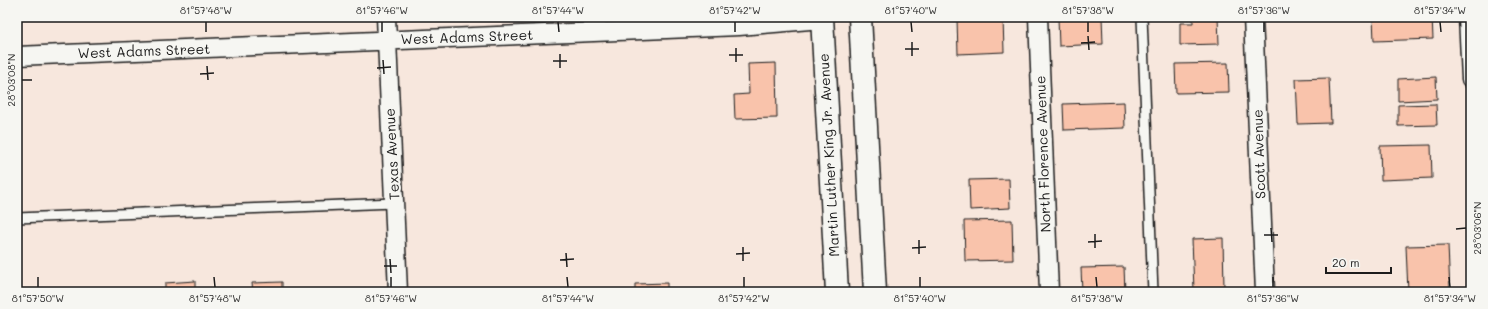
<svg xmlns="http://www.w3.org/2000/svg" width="1488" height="309" viewBox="0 0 1488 309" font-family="Mali,sans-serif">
  <rect width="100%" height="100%" fill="#f7e7dd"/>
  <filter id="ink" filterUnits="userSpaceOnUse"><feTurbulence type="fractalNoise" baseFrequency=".025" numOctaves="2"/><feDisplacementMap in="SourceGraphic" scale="8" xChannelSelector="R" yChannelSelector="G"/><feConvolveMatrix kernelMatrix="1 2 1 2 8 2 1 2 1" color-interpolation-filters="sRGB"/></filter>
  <g filter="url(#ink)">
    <path fill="#f9c3ab" stroke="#1c1c1c" d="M 1102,17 L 1103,44 L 1059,46 L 1058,18 Z
      M 1193,17 L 1218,17 L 1219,44 L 1180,45 L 1180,23 L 1193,23 Z
      M 1373,17 L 1432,17 L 1433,39 L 1374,41 Z
      M 1003,18 L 1004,52 L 958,54 L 957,19 Z
      M 776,63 L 777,118 L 735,119 L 734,95 L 749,94 L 748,64 Z
      M 1228,63 L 1229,92 L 1176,93 L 1175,64 Z
      M 1436,77 L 1437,99 L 1398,101 L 1398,79 Z
      M 1329,78 L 1331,123 L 1298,124 L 1296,79 Z
      M 1124,102 L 1125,128 L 1064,130 L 1063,104 Z
      M 1436,104 L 1437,125 L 1398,126 L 1398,105 Z
      M 1431,145 L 1432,178 L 1381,180 L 1380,146 Z
      M 1009,179 L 1010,208 L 970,210 L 969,180 Z
      M 1012,220 L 1013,260 L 965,261 L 964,221 Z
      M 1223,238 L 1224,289 L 1194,290 L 1192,239 Z
      M 1448,245 L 1450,292 L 1408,292 L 1406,246 Z
      M 1124,267 L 1125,292 L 1082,292 L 1081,268 Z
      M 195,281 L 195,292 L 165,292 L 165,283 Z
      M 282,282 L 282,292 L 253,292 L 252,283 Z
      M 667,283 L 667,292 L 635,292 L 635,284 Z
      M 798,289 L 798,292 L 746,292 L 746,291 Z"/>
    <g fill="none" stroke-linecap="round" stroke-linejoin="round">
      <defs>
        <path id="lane" d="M 1142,17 L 1153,292
          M 17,218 L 394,203"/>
        <path id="street" d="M 386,17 L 398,292
          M 1038,17 L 1049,292
          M 1253,17 L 1265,292
          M 1468,17 L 1471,79
          M 17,56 L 739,26 L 822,19"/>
        <path id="secondary" d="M 822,17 L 837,292
          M 860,17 L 875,292"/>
      </defs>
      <use href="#lane" stroke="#1c1c1c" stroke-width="12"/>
      <use href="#street" stroke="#1c1c1c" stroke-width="21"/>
      <use href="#secondary" stroke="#1c1c1c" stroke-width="25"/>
      <use href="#lane" stroke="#f6f6f2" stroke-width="9"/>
      <use href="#street" stroke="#f6f6f2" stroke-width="18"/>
      <use href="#secondary" stroke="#f6f6f2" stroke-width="22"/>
    </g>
  </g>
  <path fill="none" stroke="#1c1c1c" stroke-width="1.5" d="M 206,22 L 206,32M 382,22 L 382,32M 558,22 L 559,32M 735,22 L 735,32M 911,22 L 912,32M 1088,22 L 1088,32M 1264,22 L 1264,32M 1440,22 L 1441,32M 1088,36 L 1089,50M 912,42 L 912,56M 1081,43 L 1095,42M 736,48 L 736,62M 905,49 L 919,49M 560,54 L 560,68M 729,55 L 743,55M 383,60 L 384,74M 553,61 L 567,61M 207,66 L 208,80M 377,68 L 391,67M 200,74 L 214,73M 22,80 L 32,80M 1271,228 L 1272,242M 1456,229 L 1466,228M 1095,234 L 1095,248M 1264,235 L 1278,235M 919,240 L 919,254M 1088,242 L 1102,241M 743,247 L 743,261M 912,248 L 926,247M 566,253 L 567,267M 736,254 L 750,253M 390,259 L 391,273M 560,260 L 574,259M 384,266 L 397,266M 38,277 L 38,287M 214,277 L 215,287M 391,277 L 391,287M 567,277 L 568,287M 744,277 L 744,287M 920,277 L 920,287M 1096,277 L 1097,287M 1273,277 L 1273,287M 1449,277 L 1450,287"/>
  <g text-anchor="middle" stroke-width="4" stroke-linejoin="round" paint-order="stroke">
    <g font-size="14" fill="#1c1c1c" stroke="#f6f6f2">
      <text transform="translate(467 37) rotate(-2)" y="5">West Adams Street</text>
      <text transform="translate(144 51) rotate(-2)" y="5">West Adams Street</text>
      <text transform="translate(392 154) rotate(-93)" y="5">Texas Avenue</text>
      <text transform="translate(1043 154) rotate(-92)" y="5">North Florence Avenue</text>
      <text transform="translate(1259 154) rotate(-92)" y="5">Scott Avenue</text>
      <text transform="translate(829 155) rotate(-93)" y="5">Martin Luther King Jr. Avenue</text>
    </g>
  </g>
  <rect width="1488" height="309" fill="none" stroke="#f6f6f2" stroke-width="44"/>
  <path d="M1326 267v6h65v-6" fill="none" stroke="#1c1c1c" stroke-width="2"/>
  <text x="1332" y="267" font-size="12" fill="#1c1c1c" stroke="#f6f6f2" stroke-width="3" paint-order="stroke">20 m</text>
  <rect x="22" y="22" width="1444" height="265" fill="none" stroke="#1c1c1c" stroke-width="1.5"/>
  <g font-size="10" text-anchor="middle" fill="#1c1c1c">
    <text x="206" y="14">81°57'48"W</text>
    <text x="382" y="14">81°57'46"W</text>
    <text x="558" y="14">81°57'44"W</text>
    <text x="735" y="14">81°57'42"W</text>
    <text x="911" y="14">81°57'40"W</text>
    <text x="1088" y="14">81°57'38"W</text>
    <text x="1264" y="14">81°57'36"W</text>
    <text x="1440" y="14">81°57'34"W</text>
    <text transform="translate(11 80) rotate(-90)" y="4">28°03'08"N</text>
    <text transform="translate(1477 228) rotate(-90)" y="4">28°03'06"N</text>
    <text x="38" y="302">81°57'50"W</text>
    <text x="215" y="302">81°57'48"W</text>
    <text x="391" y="302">81°57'46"W</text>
    <text x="568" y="302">81°57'44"W</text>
    <text x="744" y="302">81°57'42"W</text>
    <text x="920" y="302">81°57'40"W</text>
    <text x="1097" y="302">81°57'38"W</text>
    <text x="1273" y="302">81°57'36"W</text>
    <text x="1450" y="302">81°57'34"W</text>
  </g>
</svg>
